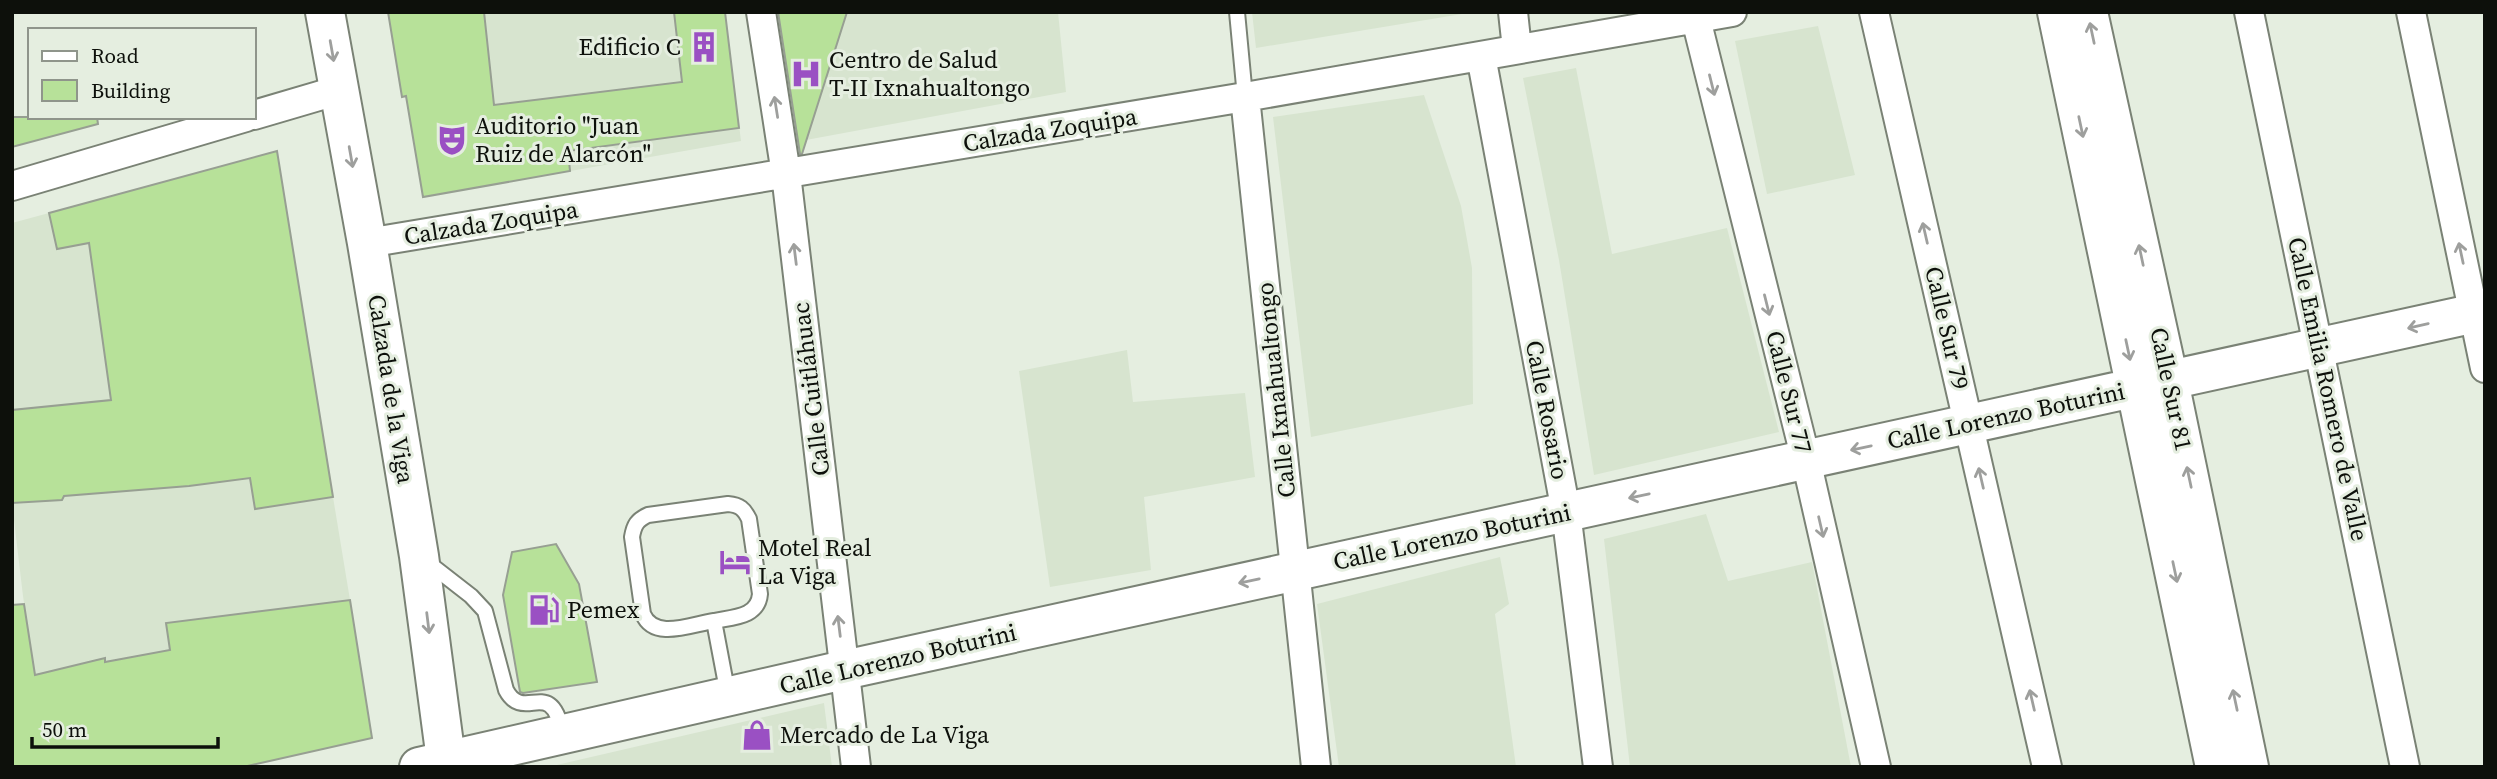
<svg xmlns="http://www.w3.org/2000/svg" width="2497" height="779" viewBox="0 0 2497 779" font-family="'Source Serif 4',serif">
  <rect width="100%" height="100%" fill="#e5eee0"/>
  <path fill="#d7e4cf" d="M 388,12 L 725,12 L 741,141 L 423,197 L 406,96 L 402,97 Z
    M 847,12 L 1058,12 L 1066,92 L 806,140 Z
    M 1252,12 L 1474,12 L 1256,48 Z
    M 1818,26 L 1855,175 L 1767,194 L 1735,41 Z
    M 1576,68 L 1612,254 L 1727,228 L 1779,432 L 1594,475 L 1559,260 L 1523,78 Z
    M 1424,95 L 1461,206 L 1472,268 L 1473,404 L 1311,437 L 1273,117 Z
    M 49,213 L 57,248 L 89,243 L 111,400 L 12,410 L 12,223 Z
    M 1127,350 L 1133,402 L 1245,393 L 1255,477 L 1144,497 L 1151,570 L 1050,587 L 1019,371 Z
    M 250,478 L 251,488 L 256,487 L 291,504 L 333,497 L 350,600 L 170,650 L 105,662 L 105,659 L 35,675 L 23,596 L 12,503 L 61,500 L 64,496 L 189,486 Z
    M 1706,514 L 1728,581 L 1812,562 L 1851,767 L 1630,767 L 1604,539 Z
    M 1500,557 L 1509,604 L 1495,614 L 1516,767 L 1339,767 L 1317,604 Z
    M 824,703 L 832,767 L 548,767 Z"/>
  <path fill="#b7e199" stroke="#979f92" stroke-width="2" d="M 388,12 L 484,12 L 494,105 L 682,82 L 674,12 L 725,12 L 739,128 L 568,151 L 570,171 L 423,197 L 406,96 L 402,97 Z
    M 778,12 L 847,12 L 802,154 L 800,154 Z
    M 12,117 L 97,117 L 98,124 L 12,147 Z
    M 277,151 L 333,497 L 255,509 L 250,478 L 189,486 L 64,496 L 62,500 L 12,503 L 12,410 L 111,400 L 89,243 L 57,249 L 49,213 Z
    M 556,544 L 579,584 L 597,682 L 523,693 L 520,692 L 503,595 L 512,552 Z
    M 350,600 L 372,738 L 243,767 L 12,767 L 12,605 L 24,604 L 35,675 L 105,658 L 105,662 L 170,650 L 166,623 Z"/>
  <g fill="none" stroke-linecap="round" stroke-linejoin="round">
    <defs>
      <path id="lane" d="M 1237,12 L 1245,97
        M 426,561 L 471,596 L 485,611 L 506,690 C 524,724 551,675 562,732
        M 714,621 C 734,617 758,617 760,594 L 749,519 C 744,509 740,505 728,504 L 648,515 C 637,520 634,525 632,537 L 643,614 C 654,641 692,624 714,621 L 728,695"/>
      <path id="street" d="M 761,12 L 786,174 L 856,767
        M 1513,12 L 1517,49
        M 1874,12 L 2047,767
        M 2249,12 L 2405,767
        M 2411,12 L 2485,368
        M 1696,19 L 1806,460 L 1876,767
        M 1481,56 L 1566,512 L 1598,767
        M 1245,97 L 1316,767
        M 254,115 L 339,90
        M 12,186 L 246,117
        M 367,243 L 1245,97 L 1732,12"/>
      <path id="secondary" d="M 2057,12 L 2215,767
        M 2088,12 L 2169,381 L 2249,767
        M 419,767 L 844,670 L 2485,311"/>
      <path id="primary" d="M 325,12 L 367,243 L 419,556 L 447,767"/>
    </defs>
    <use href="#lane" stroke="#7a8275" stroke-width="18"/>
    <use href="#street" stroke="#7a8275" stroke-width="32"/>
    <use href="#secondary" stroke="#7a8275" stroke-width="42"/>
    <use href="#primary" stroke="#7a8275" stroke-width="42"/>
    <use href="#lane" stroke="#fff" stroke-width="14"/>
    <use href="#street" stroke="#fff" stroke-width="28"/>
    <use href="#secondary" stroke="#fff" stroke-width="38"/>
    <use href="#primary" stroke="#fff" stroke-width="38"/>
  </g>
  <defs><path id="oneway-shaft" d="M-6 0H5M1.5-3L5.5 0L1.5 3" fill="none" stroke-width="1.6" stroke-linecap="round" stroke-linejoin="round" transform="scale(1.75)"/></defs>
  <g stroke="#9e9f9d">
    <use href="#oneway-shaft" transform="translate(2092 33) rotate(-102)"/>
    <use href="#oneway-shaft" transform="translate(332 51) rotate(80)"/>
    <use href="#oneway-shaft" transform="translate(1712 85) rotate(76)"/>
    <use href="#oneway-shaft" transform="translate(776 107) rotate(-99)"/>
    <use href="#oneway-shaft" transform="translate(2081 127) rotate(78)"/>
    <use href="#oneway-shaft" transform="translate(351 157) rotate(80)"/>
    <use href="#oneway-shaft" transform="translate(1925 233) rotate(-103)"/>
    <use href="#oneway-shaft" transform="translate(2461 253) rotate(-102)"/>
    <use href="#oneway-shaft" transform="translate(795 254) rotate(-97)"/>
    <use href="#oneway-shaft" transform="translate(2141 255) rotate(-102)"/>
    <use href="#oneway-shaft" transform="translate(1767 305) rotate(76)"/>
    <use href="#oneway-shaft" transform="translate(2418 326) rotate(167)"/>
    <use href="#oneway-shaft" transform="translate(2128 350) rotate(78)"/>
    <use href="#oneway-shaft" transform="translate(1861 448) rotate(168)"/>
    <use href="#oneway-shaft" transform="translate(2189 477) rotate(-102)"/>
    <use href="#oneway-shaft" transform="translate(1981 478) rotate(-103)"/>
    <use href="#oneway-shaft" transform="translate(1639 496) rotate(168)"/>
    <use href="#oneway-shaft" transform="translate(1821 527) rotate(77)"/>
    <use href="#oneway-shaft" transform="translate(2175 572) rotate(78)"/>
    <use href="#oneway-shaft" transform="translate(1249 581) rotate(168)"/>
    <use href="#oneway-shaft" transform="translate(428 623) rotate(83)"/>
    <use href="#oneway-shaft" transform="translate(839 626) rotate(-97)"/>
    <use href="#oneway-shaft" transform="translate(2032 700) rotate(-103)"/>
    <use href="#oneway-shaft" transform="translate(2235 700) rotate(-102)"/>
  </g>
  <defs>
    <symbol id="building-bare" viewBox="-9 -9 18 18"><path d="M-4-6H4V6H1V3H-1V6H-4ZM-2.5-4.3h1.7v1.8h-1.7ZM.8-4.3h1.7v1.8H.8ZM-2.5-1h1.7V.8h-1.7ZM.8-1h1.7V.8H.8Z" fill="#9a50c3" stroke="#e5eee0" stroke-width="2.5" paint-order="stroke"/></symbol>
    <symbol id="hospital-bare" viewBox="-9 -9 18 18"><path d="M-5-5h3v3.5h4V-5h3V5h-3V1.5h-4V5h-3Z" fill="#9a50c3" stroke="#e5eee0" stroke-width="2.5" paint-order="stroke"/></symbol>
    <symbol id="theatre-bare" viewBox="-9 -9 18 18"><path d="M-5-5.5Q0-4 5-5.5V0Q5 5 0 6Q-5 5-5 0ZM-3.3-2.5H-1v1.5H-3.3ZM1-2.5H3.3v1.5H1ZM-2.8 1Q0 5.5 2.8 1Z" fill="#9a50c3" stroke="#e5eee0" stroke-width="2.5" paint-order="stroke"/></symbol>
    <symbol id="hotel-bare" viewBox="-9 -9 18 18"><path d="M-6-4.5h1.5V1H6V5H4.5V3h-9V5H-6ZM-4 0a1.8 1.8 0 1 1 3.6 0ZM.5 0V-2.5h3Q6-2.5 6 0Z" fill="#9a50c3" stroke="#e5eee0" stroke-width="2.5" paint-order="stroke"/></symbol>
    <symbol id="fuel-bare" viewBox="-9 -9 18 18"><path d="M-5.5-6h7V0h2V4h1.3V-2.5L3-4.5l.8-.8L6-3V5H2.5V1h-1V6h-7ZM-4.2-4.7v3.2H.2V-4.7Z" fill="#9a50c3" stroke="#e5eee0" stroke-width="2.5" paint-order="stroke"/></symbol>
    <symbol id="shop-bare" viewBox="-9 -9 18 18"><path d="M-5-2.5h2.3a2.7 3.5 0 0 1 5.4 0H5L5.5 6h-11ZM-1.5-2.5h3a1.5 2.3 0 0 0-3 0Z" fill="#9a50c3" stroke="#e5eee0" stroke-width="2.5" paint-order="stroke"/></symbol>
  </defs>
  <g fill-rule="evenodd">
    <use href="#building-bare" x="682" y="25" width="44" height="44"/>
    <use href="#hospital-bare" x="784" y="52" width="44" height="44"/>
    <use href="#theatre-bare" x="430" y="118" width="44" height="44"/>
    <use href="#hotel-bare" x="713" y="540" width="44" height="44"/>
    <use href="#fuel-bare" x="522" y="588" width="44" height="44"/>
    <use href="#shop-bare" x="735" y="713" width="44" height="44"/>
  </g>
  <g text-anchor="middle" stroke-width="6" stroke-linejoin="round" paint-order="stroke">
    <g font-size="24" fill="#0d100b" stroke="#e5eee0" text-anchor="start">
      <text x="681" y="55" text-anchor="end">Edificio C</text>
      <text x="829" y="68">Centro de Salud<tspan x="829" dy="28">T-II Ixnahualtongo</tspan></text>
      <text x="475" y="134">Auditorio "Juan<tspan x="475" dy="28">Ruiz de Alarcón"</tspan></text>
      <text x="758" y="556">Motel Real<tspan x="758" dy="28">La Viga</tspan></text>
      <text x="567" y="618">Pemex</text>
      <text x="780" y="743">Mercado de La Viga</text>
    </g>
    <g font-size="24" fill="#0d100b" stroke="#e5eee0">
      <text transform="translate(1050 130) rotate(-9)" y="8">Calzada Zoquipa</text>
      <text transform="translate(491 223) rotate(-9)" y="8">Calzada Zoquipa</text>
      <text transform="translate(1947 328) rotate(77)" y="8">Calle Sur 79</text>
      <text transform="translate(391 389) rotate(81)" y="8">Calzada de la Viga</text>
      <text transform="translate(811 389) rotate(-97)" y="8">Calle Cuitláhuac</text>
      <text transform="translate(2171 389) rotate(78)" y="8">Calle Sur 81</text>
      <text transform="translate(2328 389) rotate(78)" y="8">Calle Emilia Romero de Valle</text>
      <text transform="translate(1276 390) rotate(-96)" y="8">Calle Ixnahualtongo</text>
      <text transform="translate(1789 392) rotate(76)" y="8">Calle Sur 77</text>
      <text transform="translate(1547 410) rotate(79)" y="8">Calle Rosario</text>
      <text transform="translate(2006 416) rotate(-12)" y="8">Calle Lorenzo Boturini</text>
      <text transform="translate(1452 537) rotate(-12)" y="8">Calle Lorenzo Boturini</text>
      <text transform="translate(898 659) rotate(-13)" y="8">Calle Lorenzo Boturini</text>
    </g>
  </g>
  <rect width="2497" height="779" fill="none" stroke="#0d100b" stroke-width="28"/>
  <rect x="28" y="28" width="228" height="91" fill="#e5eee0" stroke="#8f958b" stroke-width="2"/>
  <rect x="42" y="51" width="35" height="10" fill="#ffffff" stroke="#8f958b" stroke-width="2"/>
  <text x="91" y="63" font-size="21" fill="#0d100b">Road</text>
  <rect x="42" y="80" width="35" height="21" fill="#b7e199" stroke="#8f958b" stroke-width="2"/>
  <text x="91" y="98" font-size="21" fill="#0d100b">Building</text>
  <path d="M32 737v10h186v-10" fill="none" stroke="#0d100b" stroke-width="3.5"/>
  <text x="42" y="737" font-size="21" fill="#0d100b" stroke="#e5eee0" stroke-width="5" paint-order="stroke">50 m</text>
</svg>
